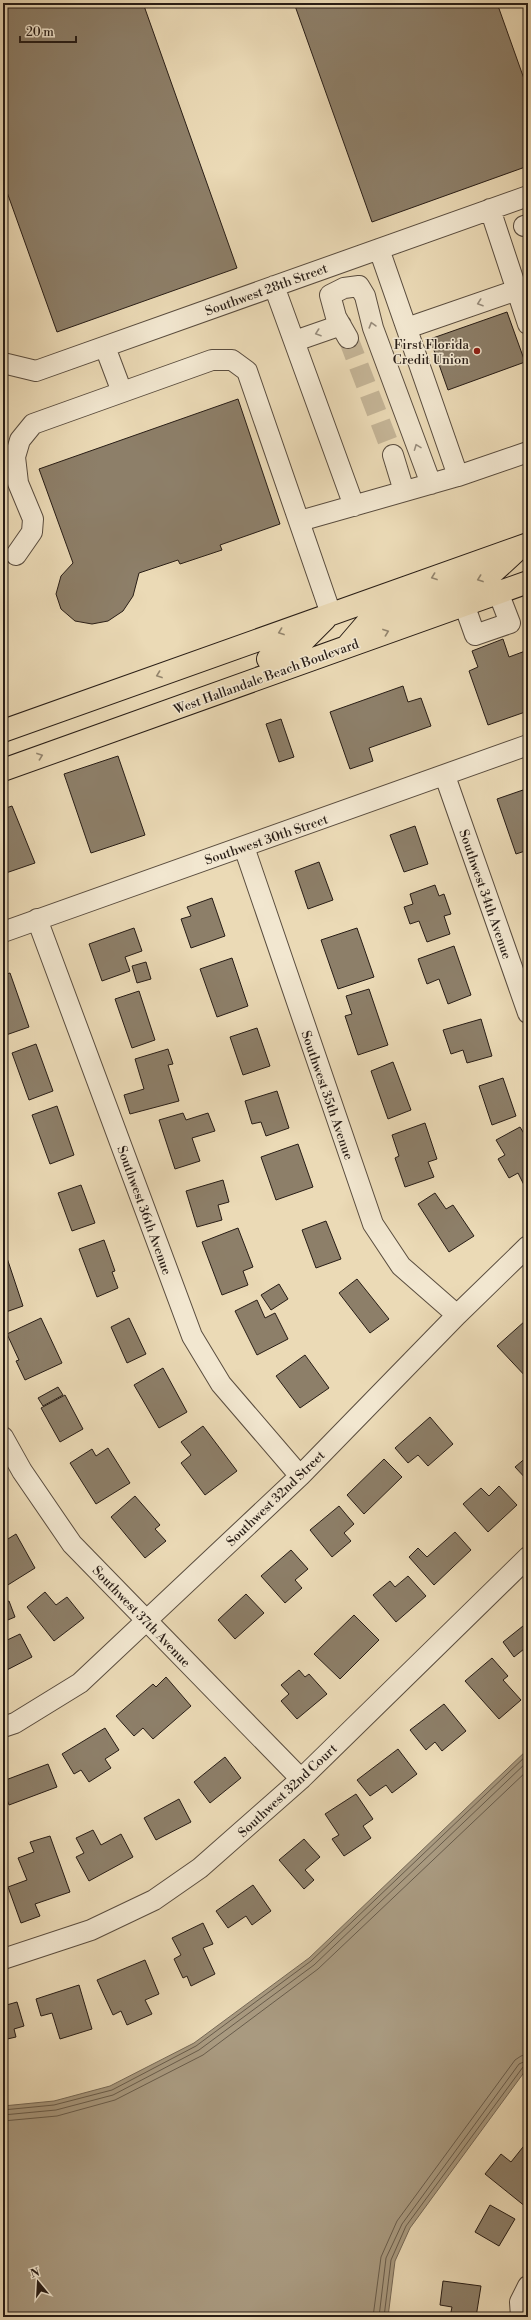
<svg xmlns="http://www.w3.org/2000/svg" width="531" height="2320" viewBox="0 0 531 2320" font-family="'Libre Bodoni',serif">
  <rect width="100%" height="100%" fill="#ebdab6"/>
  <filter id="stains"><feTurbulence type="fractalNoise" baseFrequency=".005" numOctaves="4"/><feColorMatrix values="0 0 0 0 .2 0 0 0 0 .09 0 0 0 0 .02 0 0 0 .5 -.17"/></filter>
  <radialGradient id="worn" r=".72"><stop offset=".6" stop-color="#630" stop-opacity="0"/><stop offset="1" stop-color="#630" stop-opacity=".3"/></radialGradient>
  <path fill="#a99a80" stroke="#756856" d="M 528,1749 L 528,2067 L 410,2228 L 395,2261 L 388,2317 L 3,2317 L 3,2106 L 54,2101 L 110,2086 L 194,2043 L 309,1958 Z"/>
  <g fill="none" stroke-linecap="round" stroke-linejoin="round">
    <path stroke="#685c4b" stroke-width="1" d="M 3,2110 L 54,2105 L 112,2090 L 196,2046 L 311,1961 L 528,1754
      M 3,2115 L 56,2110 L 113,2095 L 199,2050 L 314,1965 L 528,1761
      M 3,2121 L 57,2116 L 115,2100 L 203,2055 L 318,1969 L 528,1770
      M 373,2317 L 381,2257 L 397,2221 L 515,2060 L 521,2056 L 528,2054
      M 379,2317 L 386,2258 L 402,2224 L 519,2064 L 528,2060
      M 384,2317 L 391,2260 L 406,2226 L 523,2067 L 528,2065"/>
  </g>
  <path fill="#8d7f69" stroke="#281d16" d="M 3,3 L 143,3 L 237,268 L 57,332 L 3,181 Z
    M 294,3 L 497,3 L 528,90 L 528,166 L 372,222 Z
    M 507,312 L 525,362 L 448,390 L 430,339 Z
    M 238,399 L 280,524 L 220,545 L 222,550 L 180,564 L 178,560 L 139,573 L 133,596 L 123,611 L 108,621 L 92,624 L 75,621 L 61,609 L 56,594 L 61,576 L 73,563 L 39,469 Z
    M 503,639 L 509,657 L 528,650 L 528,711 L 488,725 L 469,671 L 478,667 L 472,651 Z
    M 403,686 L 408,702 L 421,698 L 431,726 L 369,748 L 373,761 L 350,769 L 330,712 Z
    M 281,719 L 294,757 L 279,762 L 266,724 Z
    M 118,756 L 145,835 L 91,853 L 64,774 Z
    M 523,790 L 528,804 L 528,850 L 516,854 L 497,799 Z
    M 12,806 L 35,863 L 3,874 L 3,809 Z
    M 415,826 L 428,864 L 404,872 L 390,835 Z
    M 319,862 L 333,900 L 308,909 L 295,871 Z
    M 435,885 L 439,896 L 444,894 L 451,914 L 444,916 L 450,934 L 427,942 L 419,921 L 410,924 L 404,907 L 413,904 L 410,894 Z
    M 212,898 L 225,936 L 191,948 L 181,919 L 191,916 L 187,907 Z
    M 134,928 L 142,951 L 125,957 L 130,971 L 102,981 L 89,944 Z
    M 357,928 L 374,977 L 338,989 L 321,940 Z
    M 454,946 L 471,995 L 448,1004 L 439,979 L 427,984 L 418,959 Z
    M 232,958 L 248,1006 L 217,1017 L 200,969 Z
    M 146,962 L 151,979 L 137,983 L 132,966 Z
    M 10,973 L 29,1027 L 6,1035 L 3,1026 L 3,975 Z
    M 369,989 L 388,1045 L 358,1055 L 345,1016 L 352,1014 L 346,996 Z
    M 139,991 L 155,1040 L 132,1048 L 115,999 Z
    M 481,1019 L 492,1056 L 467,1063 L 463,1050 L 451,1054 L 443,1030 Z
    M 257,1028 L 270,1066 L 243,1075 L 230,1037 Z
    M 36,1044 L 53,1091 L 29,1100 L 12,1053 Z
    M 168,1049 L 173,1064 L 168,1065 L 179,1101 L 130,1114 L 124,1095 L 144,1089 L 135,1059 Z
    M 393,1062 L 411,1110 L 388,1119 L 371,1071 Z
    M 503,1078 L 516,1116 L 492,1125 L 479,1086 Z
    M 277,1091 L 289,1128 L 266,1136 L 261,1122 L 252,1124 L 245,1101 Z
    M 57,1106 L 74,1155 L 50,1164 L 32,1115 Z
    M 183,1113 L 186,1120 L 208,1113 L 215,1131 L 192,1138 L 200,1161 L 175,1169 L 159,1120 Z
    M 425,1123 L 437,1159 L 428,1162 L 434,1177 L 405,1187 L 395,1158 L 399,1156 L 392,1135 Z
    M 520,1127 L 528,1140 L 528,1182 L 524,1185 L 518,1173 L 509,1178 L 498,1159 L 505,1155 L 496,1140 Z
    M 298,1144 L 313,1187 L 276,1200 L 261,1157 Z
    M 223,1180 L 229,1202 L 218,1205 L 222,1220 L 197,1227 L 186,1191 Z
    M 81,1185 L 95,1223 L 72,1231 L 58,1193 Z
    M 435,1193 L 446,1209 L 453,1205 L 474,1236 L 449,1252 L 418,1204 Z
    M 326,1221 L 341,1259 L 316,1268 L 302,1230 Z
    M 238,1228 L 253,1267 L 243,1271 L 248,1285 L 222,1295 L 202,1242 Z
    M 104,1240 L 115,1271 L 112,1272 L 118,1288 L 97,1297 L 79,1249 Z
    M 7,1258 L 23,1306 L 3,1313 L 3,1259 Z
    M 357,1279 L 389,1319 L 370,1333 L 339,1293 Z
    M 279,1284 L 288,1299 L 271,1310 L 261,1295 Z
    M 257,1300 L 265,1318 L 275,1313 L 288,1339 L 257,1355 L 235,1311 Z
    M 41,1318 L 62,1363 L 25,1380 L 16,1361 L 19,1360 L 7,1334 Z
    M 129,1318 L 146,1354 L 127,1363 L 111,1327 Z
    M 525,1321 L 528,1324 L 528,1379 L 497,1346 Z
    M 305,1355 L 329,1388 L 300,1408 L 276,1376 Z
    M 163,1368 L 187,1412 L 159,1428 L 134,1385 Z
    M 58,1387 L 63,1395 L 43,1406 L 38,1398 Z
    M 65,1395 L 83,1429 L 60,1442 L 41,1408 Z
    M 430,1417 L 453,1444 L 428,1466 L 418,1455 L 408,1463 L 395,1448 Z
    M 203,1426 L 237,1471 L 205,1495 L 181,1463 L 191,1455 L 181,1442 Z
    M 108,1448 L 130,1483 L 96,1504 L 70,1463 L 92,1449 L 96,1456 Z
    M 528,1456 L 528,1481 L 515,1467 Z
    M 384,1459 L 402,1477 L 364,1514 L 347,1495 Z
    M 499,1486 L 517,1505 L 488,1532 L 463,1504 L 481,1488 L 489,1496 Z
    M 135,1496 L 160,1525 L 155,1529 L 166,1541 L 145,1558 L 111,1517 Z
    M 339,1506 L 354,1524 L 344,1533 L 351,1541 L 332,1557 L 310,1530 Z
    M 455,1532 L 471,1550 L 434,1585 L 409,1557 L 418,1548 L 427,1557 Z
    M 16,1534 L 35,1568 L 3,1588 L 3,1542 Z
    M 291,1550 L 308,1569 L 295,1580 L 302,1588 L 285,1603 L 261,1576 Z
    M 408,1576 L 426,1596 L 396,1622 L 373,1595 L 390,1581 L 395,1587 Z
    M 45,1592 L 56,1605 L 67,1597 L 84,1618 L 54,1641 L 27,1607 Z
    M 246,1594 L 264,1613 L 235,1639 L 218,1620 Z
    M 9,1601 L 15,1617 L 3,1622 L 3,1603 Z
    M 354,1615 L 379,1640 L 340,1679 L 314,1654 Z
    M 528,1622 L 528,1654 L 524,1649 L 514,1657 L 503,1642 Z
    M 20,1634 L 32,1657 L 3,1672 L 3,1642 Z
    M 492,1658 L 508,1676 L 503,1680 L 521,1700 L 499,1719 L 465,1681 Z
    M 299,1670 L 305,1677 L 309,1674 L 327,1694 L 297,1719 L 281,1701 L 289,1694 L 281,1685 Z
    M 166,1677 L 191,1706 L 153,1739 L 143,1728 L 134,1736 L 116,1716 L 153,1684 L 156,1687 Z
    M 444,1704 L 466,1731 L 442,1751 L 435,1742 L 426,1750 L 410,1730 Z
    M 105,1728 L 119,1750 L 105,1759 L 111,1768 L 89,1782 L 81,1770 L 74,1774 L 62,1754 Z
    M 398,1749 L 417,1774 L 392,1793 L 386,1785 L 370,1796 L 357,1780 Z
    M 225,1757 L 241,1778 L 210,1803 L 194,1782 Z
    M 48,1764 L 57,1787 L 9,1805 L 3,1788 L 3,1781 Z
    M 356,1794 L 373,1819 L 363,1826 L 371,1838 L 344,1856 L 332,1839 L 339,1835 L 325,1814 Z
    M 179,1799 L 191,1822 L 156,1840 L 144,1818 Z
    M 93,1830 L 101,1845 L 121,1834 L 133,1857 L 89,1881 L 76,1857 L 84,1853 L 76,1838 Z
    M 50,1836 L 70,1892 L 35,1904 L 40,1916 L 21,1923 L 8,1887 L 27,1880 L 18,1858 L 34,1852 L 30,1842 Z
    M 304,1839 L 320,1857 L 305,1870 L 314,1880 L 304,1889 L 279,1860 Z
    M 253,1885 L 271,1911 L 252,1925 L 246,1916 L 228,1928 L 216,1911 Z
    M 203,1923 L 213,1944 L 203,1948 L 215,1974 L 191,1986 L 187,1976 L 183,1978 L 174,1959 L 181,1955 L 172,1938 Z
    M 145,1960 L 159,1994 L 145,2000 L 152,2014 L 127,2025 L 121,2011 L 113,2015 L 97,1980 Z
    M 79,1985 L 92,2029 L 60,2039 L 52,2013 L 41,2016 L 36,1999 Z
    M 17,2002 L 24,2026 L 14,2029 L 16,2037 L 3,2040 L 3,2006 Z
    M 527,2142 L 528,2204 L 526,2207 L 485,2174 L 501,2154 L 511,2162 Z
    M 490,2205 L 515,2219 L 499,2246 L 475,2232 Z
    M 443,2281 L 481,2286 L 476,2317 L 450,2317 L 452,2307 L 440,2305 Z"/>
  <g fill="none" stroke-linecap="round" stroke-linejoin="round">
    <path stroke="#c4b496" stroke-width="20" stroke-dasharray="20 10" stroke-linecap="butt" d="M 348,338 L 393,455"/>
    <defs>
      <path id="minor" d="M 490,209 L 528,324
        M 524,226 L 528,225
        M 379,249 L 458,476 L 528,452
        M 274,286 L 354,506
        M 407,328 L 517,290
        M 348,338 L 336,317 L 330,295 L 344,288 L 359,286 L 365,296 L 373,328 L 431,484
        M 295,341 L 341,325
        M 105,347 L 122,392
        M 3,363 L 36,371 L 528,196
        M 393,455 L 404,491
        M 300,521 L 458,476
        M 16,555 L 32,532 L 33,519 L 18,483 L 15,457 L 20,440 L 33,424 L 212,360 L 232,360 L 247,371 L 331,614
        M 464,604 L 475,635 L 510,623 L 498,592
        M 445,776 L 528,1013
        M 244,847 L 373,1224 L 401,1266 L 457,1315
        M 37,919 L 192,1336 L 221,1384 L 300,1476
        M 3,932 L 528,745
        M 3,1437 L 22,1471 L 72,1544 L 301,1779
        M 3,1727 L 15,1723 L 80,1683 L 300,1476 L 457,1315 L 528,1246
        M 3,1959 L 91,1930 L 154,1900 L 200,1868 L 301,1779 L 528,1557
        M 521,2317 L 520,2302 L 528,2286"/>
      <path id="major" d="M 348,645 L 372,617 L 490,575 L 514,553
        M 268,659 L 294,650 L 325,619
        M 3,731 L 528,544
        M 3,770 L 528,582"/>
    </defs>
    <use href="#minor" stroke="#594c3e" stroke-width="22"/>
    <use href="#major" stroke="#281d16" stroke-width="24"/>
    <use href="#minor" stroke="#f2e7d0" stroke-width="20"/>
    <use href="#major" stroke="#ebdab6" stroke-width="22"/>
  </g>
  <defs><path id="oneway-chevron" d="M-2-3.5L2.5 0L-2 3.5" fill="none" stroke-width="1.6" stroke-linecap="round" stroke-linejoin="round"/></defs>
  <g stroke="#978c7c">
    <use href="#oneway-chevron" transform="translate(480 303) rotate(161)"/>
    <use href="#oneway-chevron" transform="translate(372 325) rotate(-106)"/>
    <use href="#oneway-chevron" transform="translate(318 333) rotate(161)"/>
    <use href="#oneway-chevron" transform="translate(417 447) rotate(-111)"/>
  </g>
  <g stroke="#93856e">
    <use href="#oneway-chevron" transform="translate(434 577) rotate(160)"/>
    <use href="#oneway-chevron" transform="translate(480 579) rotate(160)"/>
    <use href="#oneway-chevron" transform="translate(281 632) rotate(160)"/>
    <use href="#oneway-chevron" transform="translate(386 632) rotate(-20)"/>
    <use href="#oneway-chevron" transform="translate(159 675) rotate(160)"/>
    <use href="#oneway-chevron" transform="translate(40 756) rotate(-20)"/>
  </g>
  <circle fill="#8f2418" stroke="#f2e7d0" stroke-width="1.5" cx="477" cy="351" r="4"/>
  <g text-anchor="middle" stroke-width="3" stroke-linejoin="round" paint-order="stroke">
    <g font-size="13" fill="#281d16" stroke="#f2e7d0">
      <text transform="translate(266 289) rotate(-20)" y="5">Southwest 28th Street</text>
      <text transform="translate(266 676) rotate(-20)" y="5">West Hallandale Beach Boulevard</text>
      <text transform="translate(266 839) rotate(-19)" y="5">Southwest 30th Street</text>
      <text transform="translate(486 894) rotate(71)" y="5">Southwest 34th Avenue</text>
      <text transform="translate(328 1095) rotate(71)" y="5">Southwest 35th Avenue</text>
      <text transform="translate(145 1210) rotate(70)" y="5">Southwest 36th Avenue</text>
      <text transform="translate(275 1498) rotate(-44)" y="5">Southwest 32nd Street</text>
      <text transform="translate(142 1616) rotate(46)" y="5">Southwest 37th Avenue</text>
      <text transform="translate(287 1790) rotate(-43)" y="5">Southwest 32nd Court</text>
    </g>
    <g font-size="13" fill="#281d16" stroke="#f2e7d0" text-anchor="end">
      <text x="469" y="349">First Florida<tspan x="469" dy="15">Credit Union</tspan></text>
    </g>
  </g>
  <rect width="531" height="2320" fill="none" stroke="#ebdab6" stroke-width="16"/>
  <rect x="4" y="4" width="523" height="2312" fill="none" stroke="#281d16" stroke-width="2"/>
  <rect x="8" y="8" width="515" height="2304" fill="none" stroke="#281d16"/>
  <g transform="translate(38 2282) rotate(342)" stroke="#f2e7d0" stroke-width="3" paint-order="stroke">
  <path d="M0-3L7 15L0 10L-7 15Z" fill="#281d16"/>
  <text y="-6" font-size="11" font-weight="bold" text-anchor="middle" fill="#281d16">N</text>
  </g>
  <path d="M20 36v6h56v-6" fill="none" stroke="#281d16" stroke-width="2"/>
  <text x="26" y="36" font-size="12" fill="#281d16" stroke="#f2e7d0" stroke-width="3" paint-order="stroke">20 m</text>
  <rect width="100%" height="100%" filter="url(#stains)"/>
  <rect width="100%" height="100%" fill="url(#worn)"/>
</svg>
